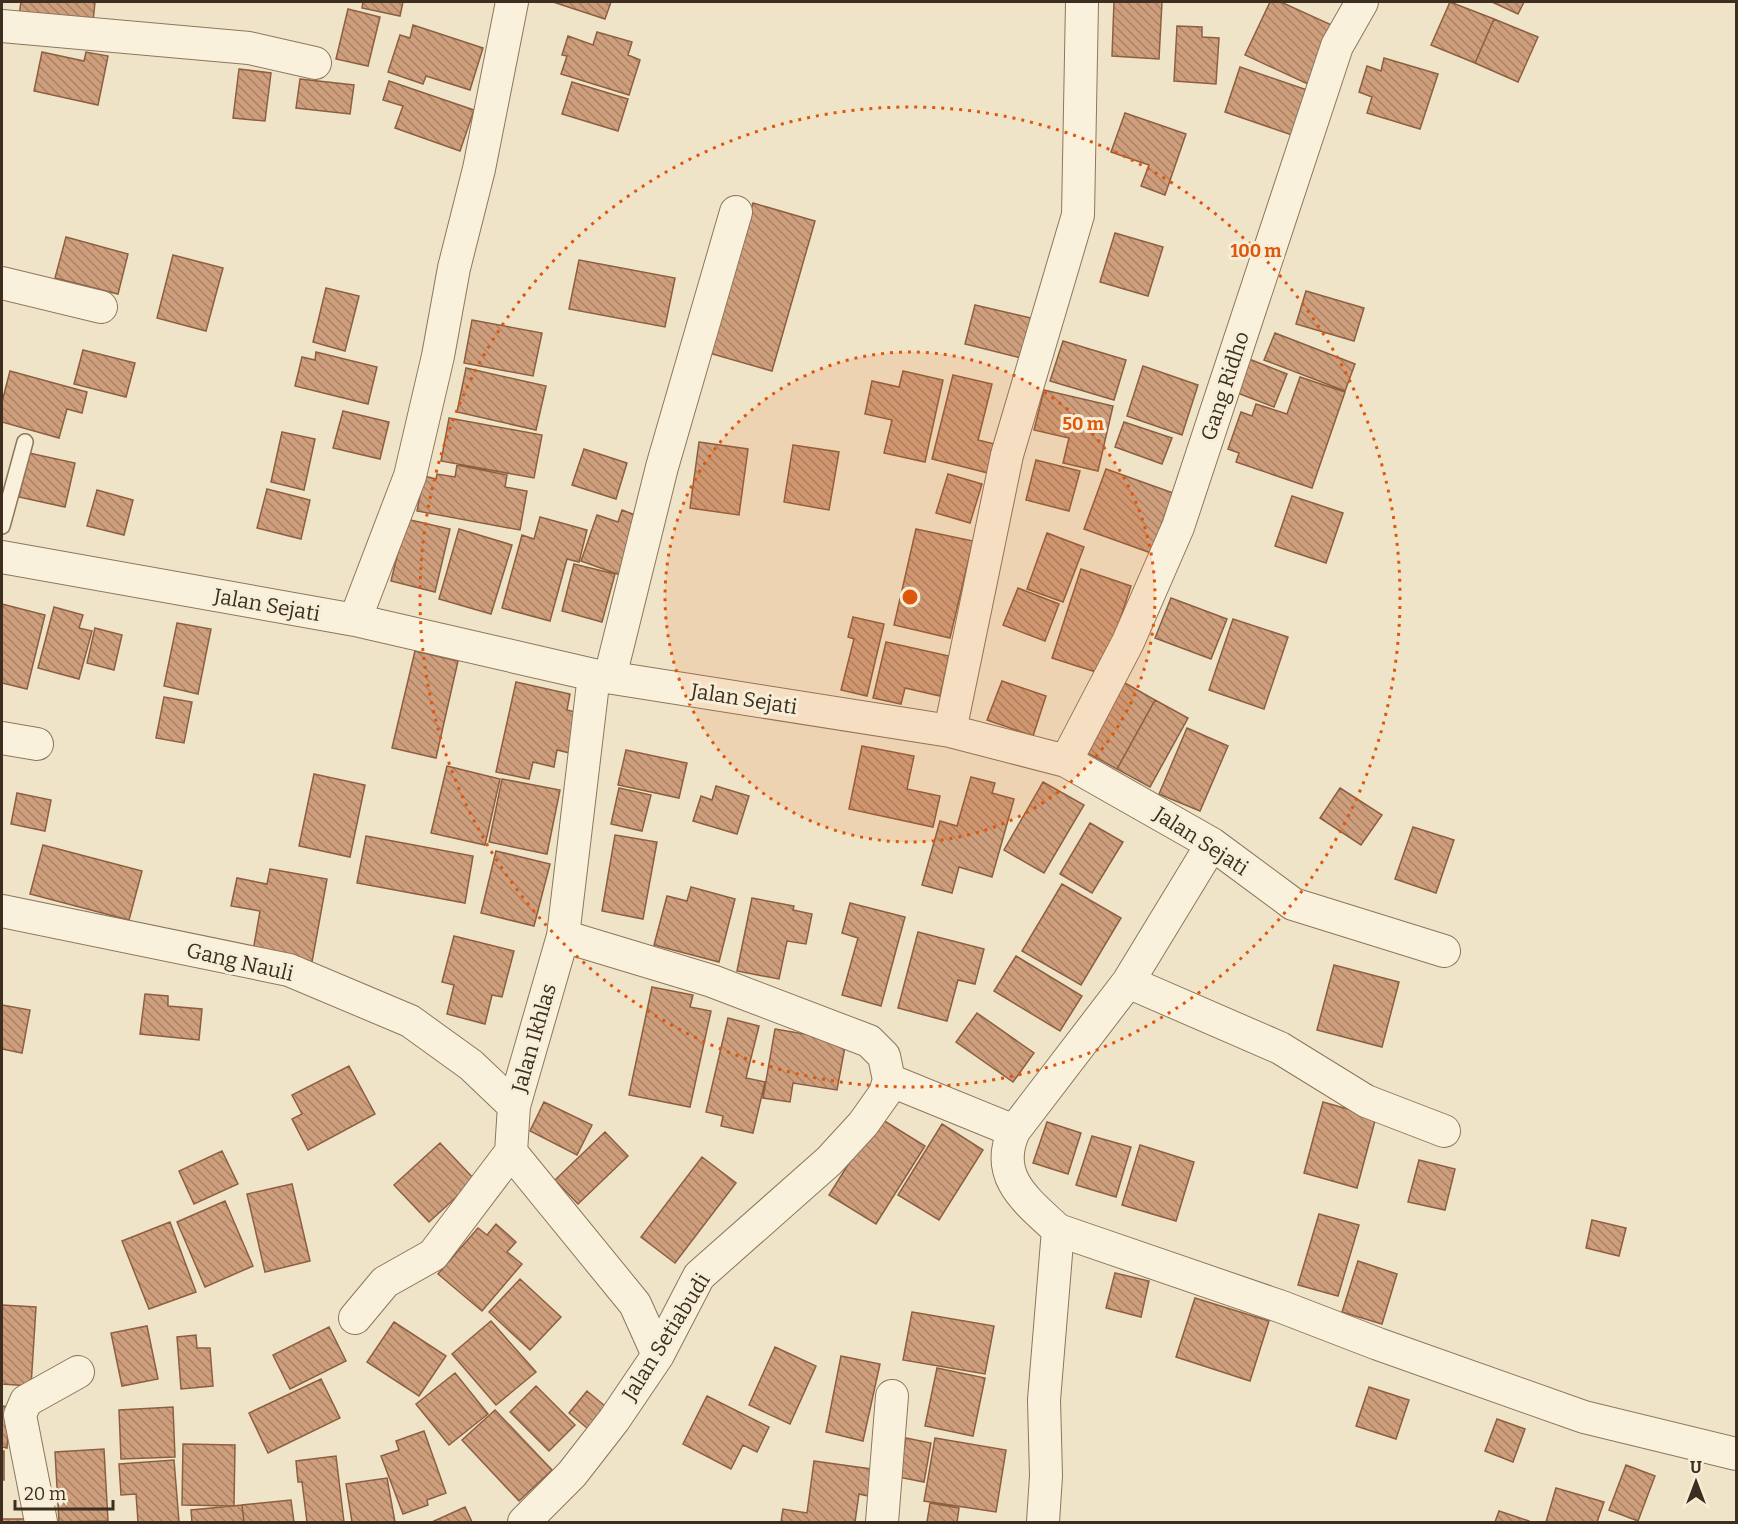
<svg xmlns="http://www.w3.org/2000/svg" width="1738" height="1524" viewBox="0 0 1738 1524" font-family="Bitter,serif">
  <defs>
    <pattern id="building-back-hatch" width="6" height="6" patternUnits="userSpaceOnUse" patternTransform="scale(1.5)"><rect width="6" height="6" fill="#cf9f7d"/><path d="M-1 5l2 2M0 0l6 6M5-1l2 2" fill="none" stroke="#a98266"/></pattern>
  </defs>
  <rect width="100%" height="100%" fill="#f0e4c8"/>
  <path fill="url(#building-back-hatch)" stroke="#8d5f41" stroke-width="1.5" d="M 21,2 L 95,2 L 93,22 L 19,15 Z
    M 363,2 L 403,2 L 400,16 L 362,8 Z
    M 553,2 L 611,2 L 605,19 Z
    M 1114,2 L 1162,2 L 1159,59 L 1112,56 Z
    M 1270,2 L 1281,2 L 1336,27 L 1310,85 L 1245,55 Z
    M 1450,2 L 1494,19 L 1475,63 L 1431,45 Z
    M 1492,2 L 1524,2 L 1518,14 Z
    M 348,9 L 380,17 L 368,66 L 336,59 Z
    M 1494,19 L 1538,37 L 1518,82 L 1475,63 Z
    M 413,25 L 483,48 L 470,90 L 426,76 L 423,84 L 388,72 L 400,35 L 410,38 Z
    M 1177,26 L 1202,27 L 1202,37 L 1219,38 L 1216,84 L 1174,81 Z
    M 597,32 L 632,42 L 628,55 L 640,60 L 629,95 L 561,74 L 567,56 L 562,55 L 568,36 L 593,45 Z
    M 42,52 L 84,61 L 86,52 L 108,56 L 98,105 L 34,91 Z
    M 1384,58 L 1438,74 L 1420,129 L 1367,113 L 1372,97 L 1359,92 L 1367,66 L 1381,71 Z
    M 1240,67 L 1307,90 L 1292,135 L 1225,112 Z
    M 239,69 L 271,73 L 265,121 L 233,118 Z
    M 300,79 L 354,85 L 350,114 L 296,108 Z
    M 389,81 L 474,110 L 460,151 L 395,128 L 403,106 L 383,100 Z
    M 572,82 L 628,99 L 618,131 L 562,114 Z
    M 1125,113 L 1186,134 L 1165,195 L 1141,186 L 1149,165 L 1111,152 Z
    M 753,203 L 815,221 L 772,371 L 709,353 Z
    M 1115,233 L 1163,247 L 1148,296 L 1100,282 Z
    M 66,237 L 128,254 L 118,294 L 55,278 Z
    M 173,255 L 223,268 L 206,331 L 157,318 Z
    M 579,260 L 675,278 L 665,327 L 569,309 Z
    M 326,288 L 359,296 L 345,351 L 313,342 Z
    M 1306,291 L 1364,308 L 1354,341 L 1296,324 Z
    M 975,305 L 1031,318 L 1021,358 L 965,344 Z
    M 472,320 L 542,333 L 533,376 L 464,363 Z
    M 1275,333 L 1355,364 L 1345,391 L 1264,360 Z
    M 1063,341 L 1126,360 L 1114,400 L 1050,381 Z
    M 83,350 L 135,363 L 126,397 L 74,384 Z
    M 316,352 L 377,367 L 368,404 L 295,386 L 302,357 L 315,360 Z
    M 1249,359 L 1287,374 L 1274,407 L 1235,392 Z
    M 1143,366 L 1198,385 L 1182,435 L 1127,416 Z
    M 466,368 L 546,386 L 536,430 L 457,412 Z
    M 10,371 L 87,392 L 82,413 L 67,409 L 59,438 L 2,422 L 2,402 Z
    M 903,371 L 943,380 L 925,462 L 884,453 L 892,420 L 865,414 L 872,381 L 899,387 Z
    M 953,375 L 992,384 L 978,440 L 1003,446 L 996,475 L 932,459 Z
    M 1300,377 L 1345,392 L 1312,488 L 1236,462 L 1239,453 L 1228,449 L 1241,412 L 1252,416 L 1256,404 L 1287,414 Z
    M 1044,390 L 1113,406 L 1098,471 L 1063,463 L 1069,438 L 1034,430 Z
    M 343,411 L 389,422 L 380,459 L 333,448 Z
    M 449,418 L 542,435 L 534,478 L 441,461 Z
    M 1124,422 L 1172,438 L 1162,464 L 1115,447 Z
    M 282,432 L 315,439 L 304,490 L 271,482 Z
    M 699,442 L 748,449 L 739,515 L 690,508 Z
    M 793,445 L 839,452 L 829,510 L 784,502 Z
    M 584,449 L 627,463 L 616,499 L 572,485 Z
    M 29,453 L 75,463 L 65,507 L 19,497 Z
    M 1036,460 L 1080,471 L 1069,511 L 1026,500 Z
    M 457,465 L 507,475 L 505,487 L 527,491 L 520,530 L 417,511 L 424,476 L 436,479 L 437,474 L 455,477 Z
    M 1106,469 L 1173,493 L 1151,553 L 1084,529 Z
    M 948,474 L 982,484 L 970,523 L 936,513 Z
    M 267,489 L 310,500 L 301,539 L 257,528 Z
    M 97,490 L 133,500 L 124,535 L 87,526 Z
    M 1292,496 L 1343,513 L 1326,563 L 1275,546 Z
    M 622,510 L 643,518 L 623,576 L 581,561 L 597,515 L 618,522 Z
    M 540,517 L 587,530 L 579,562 L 567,559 L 550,621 L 502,608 L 522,535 L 534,539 Z
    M 406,519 L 450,529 L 435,592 L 391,581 Z
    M 459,529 L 512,545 L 491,614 L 439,599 Z
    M 916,529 L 973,541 L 950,638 L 894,625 Z
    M 1047,533 L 1084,547 L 1063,602 L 1027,589 Z
    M 574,564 L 615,574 L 602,622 L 562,611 Z
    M 1081,569 L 1131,586 L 1102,674 L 1052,658 Z
    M 1018,588 L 1059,604 L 1045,641 L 1003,625 Z
    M 1171,598 L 1227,619 L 1211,659 L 1155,638 Z
    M 2,604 L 45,615 L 27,689 L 2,683 Z
    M 54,607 L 83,615 L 79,628 L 92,631 L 79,679 L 38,668 Z
    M 853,617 L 884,624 L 867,696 L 841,690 L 854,639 L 848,637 Z
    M 1233,619 L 1288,637 L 1264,709 L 1209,690 Z
    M 177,623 L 211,629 L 198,694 L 164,686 Z
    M 95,628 L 122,635 L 114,670 L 87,663 Z
    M 886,642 L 949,656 L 940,696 L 905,688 L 901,704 L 873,698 Z
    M 415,651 L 458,661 L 436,758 L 392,748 Z
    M 1118,679 L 1155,700 L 1117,769 L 1080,749 Z
    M 1002,681 L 1046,696 L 1033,736 L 987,720 Z
    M 516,682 L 570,694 L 567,710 L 583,714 L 574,754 L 557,750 L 554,767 L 533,762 L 529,779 L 496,772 Z
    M 164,697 L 192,702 L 184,743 L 156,738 Z
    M 1155,700 L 1188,718 L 1150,787 L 1117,769 Z
    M 1187,728 L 1228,746 L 1200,811 L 1159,794 Z
    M 862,746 L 914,756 L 907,789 L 940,796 L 933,827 L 849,809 Z
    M 626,750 L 687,763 L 679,798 L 618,785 Z
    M 447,766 L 500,779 L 485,845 L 431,833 Z
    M 314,774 L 365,785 L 350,857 L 299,846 Z
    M 971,777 L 995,783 L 992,793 L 1014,799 L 992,877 L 959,867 L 952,893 L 922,885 L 940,821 L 957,826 Z
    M 502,779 L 560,790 L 547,854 L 489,842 Z
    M 1043,782 L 1084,805 L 1044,873 L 1004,850 Z
    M 716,786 L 749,796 L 737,834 L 693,821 L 701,796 L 712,800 Z
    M 619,788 L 651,795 L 642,831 L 611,824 Z
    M 1340,788 L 1382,815 L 1361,845 L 1320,818 Z
    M 17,793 L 51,800 L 45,831 L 11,824 Z
    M 1090,823 L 1123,842 L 1092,893 L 1060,874 Z
    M 1413,827 L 1454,840 L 1436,893 L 1395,879 Z
    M 615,835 L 657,842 L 643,919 L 602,911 Z
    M 366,836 L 473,856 L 465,903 L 357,883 Z
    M 43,845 L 142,871 L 129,920 L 30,894 Z
    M 496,851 L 550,864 L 534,926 L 481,913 Z
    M 270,869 L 327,879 L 312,962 L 253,951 L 260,911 L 231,906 L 237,878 L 267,884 Z
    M 1062,884 L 1121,918 L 1081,985 L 1022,951 Z
    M 691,887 L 735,899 L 719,962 L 654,945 L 667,896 L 687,901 Z
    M 752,898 L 794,906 L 793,910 L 812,914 L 806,944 L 787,941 L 779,979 L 737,971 Z
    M 850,903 L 905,917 L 881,1006 L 842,995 L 858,938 L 842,933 Z
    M 918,932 L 984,949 L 975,984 L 958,980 L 947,1021 L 898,1008 Z
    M 454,936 L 514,951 L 502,997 L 492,995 L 485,1024 L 447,1014 L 454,985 L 442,982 Z
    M 1016,956 L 1082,996 L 1060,1031 L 994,991 Z
    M 1334,965 L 1399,982 L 1382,1047 L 1317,1030 Z
    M 652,987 L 693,995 L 690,1007 L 711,1011 L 690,1107 L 629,1095 Z
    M 145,994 L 168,996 L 168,1006 L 202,1009 L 199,1040 L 140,1034 Z
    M 2,1005 L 30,1010 L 22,1053 L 2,1049 Z
    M 977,1013 L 1034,1053 L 1013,1082 L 956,1042 Z
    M 728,1018 L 759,1026 L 746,1078 L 765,1082 L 753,1133 L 721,1126 L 723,1116 L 706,1112 Z
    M 775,1029 L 846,1041 L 837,1090 L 793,1083 L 790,1102 L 763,1098 Z
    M 349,1066 L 375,1114 L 308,1150 L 292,1119 L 302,1114 L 292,1095 Z
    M 544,1102 L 592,1125 L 577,1155 L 530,1131 Z
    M 1323,1102 L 1376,1117 L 1357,1188 L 1304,1173 Z
    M 878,1117 L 925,1146 L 876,1224 L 829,1195 Z
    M 1047,1122 L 1081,1133 L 1068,1174 L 1033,1163 Z
    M 942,1124 L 983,1150 L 939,1220 L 898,1195 Z
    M 605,1132 L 628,1156 L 578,1204 L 555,1180 Z
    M 1092,1136 L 1131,1147 L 1116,1197 L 1076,1185 Z
    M 440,1143 L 475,1180 L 429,1222 L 394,1185 Z
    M 1140,1145 L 1194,1162 L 1176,1221 L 1122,1205 Z
    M 222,1151 L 238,1184 L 194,1204 L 179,1171 Z
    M 702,1157 L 736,1183 L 675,1263 L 641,1237 Z
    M 1419,1160 L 1455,1169 L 1445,1210 L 1408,1202 Z
    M 292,1184 L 310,1261 L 265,1272 L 247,1194 Z
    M 225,1201 L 253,1266 L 205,1287 L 177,1222 Z
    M 1319,1214 L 1359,1225 L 1338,1296 L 1298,1285 Z
    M 1592,1220 L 1626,1228 L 1619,1256 L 1586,1248 Z
    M 170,1222 L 196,1292 L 149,1309 L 122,1241 Z
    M 496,1224 L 516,1242 L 507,1252 L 522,1264 L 482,1311 L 438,1274 L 478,1228 L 487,1235 Z
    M 1358,1261 L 1397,1274 L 1382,1324 L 1342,1312 Z
    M 1115,1273 L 1149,1281 L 1141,1317 L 1106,1308 Z
    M 520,1279 L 561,1317 L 530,1350 L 489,1312 Z
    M 1195,1298 L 1269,1321 L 1250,1381 L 1176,1357 Z
    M 2,1305 L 36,1307 L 31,1386 L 2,1384 Z
    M 912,1312 L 994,1326 L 985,1374 L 903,1360 Z
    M 491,1321 L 536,1372 L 496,1405 L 452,1354 Z
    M 394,1322 L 446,1356 L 419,1396 L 367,1362 Z
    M 147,1326 L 158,1379 L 122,1386 L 111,1333 Z
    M 329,1327 L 346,1361 L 290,1389 L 273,1355 Z
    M 196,1335 L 197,1348 L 210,1348 L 213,1386 L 181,1389 L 177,1337 Z
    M 775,1347 L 816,1366 L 790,1424 L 749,1405 Z
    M 841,1356 L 880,1364 L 863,1441 L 826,1432 Z
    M 937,1368 L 985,1378 L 973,1436 L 925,1426 Z
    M 455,1373 L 488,1414 L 449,1445 L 416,1404 Z
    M 321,1379 L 340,1418 L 268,1453 L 249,1413 Z
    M 536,1386 L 575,1425 L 549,1451 L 510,1412 Z
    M 1369,1387 L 1409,1400 L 1396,1439 L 1356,1426 Z
    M 587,1391 L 611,1411 L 593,1433 L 569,1413 Z
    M 707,1396 L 769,1427 L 757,1452 L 743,1445 L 731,1469 L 683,1444 Z
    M 2,1406 L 10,1407 L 7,1448 L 2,1447 Z
    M 173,1407 L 175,1457 L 121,1459 L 119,1410 Z
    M 495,1410 L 552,1470 L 519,1501 L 462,1440 Z
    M 1497,1419 L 1525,1429 L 1513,1462 L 1485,1451 Z
    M 424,1431 L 446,1493 L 427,1500 L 428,1505 L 403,1514 L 381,1456 L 399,1450 L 396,1441 Z
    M 906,1438 L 931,1443 L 924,1482 L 898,1477 Z
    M 935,1438 L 1006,1450 L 996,1512 L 924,1501 Z
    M 183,1444 L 235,1445 L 234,1506 L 182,1505 Z
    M 104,1449 L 108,1521 L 59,1522 L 55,1452 Z
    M 2,1451 L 4,1451 L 4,1480 L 2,1480 Z
    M 336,1456 L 344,1522 L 307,1522 L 302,1482 L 298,1482 L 296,1461 Z
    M 174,1460 L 179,1522 L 138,1522 L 136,1494 L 121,1495 L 119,1464 Z
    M 814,1461 L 871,1469 L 868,1496 L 859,1494 L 855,1522 L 781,1522 L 783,1509 L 807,1513 Z
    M 1626,1465 L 1655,1476 L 1638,1521 L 1609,1510 Z
    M 387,1478 L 395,1522 L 352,1522 L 346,1484 Z
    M 1556,1488 L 1604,1502 L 1597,1522 L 1546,1522 Z
    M 291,1500 L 294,1522 L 244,1522 L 242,1505 Z
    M 930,1503 L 959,1508 L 957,1522 L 927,1522 Z
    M 242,1505 L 244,1522 L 192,1522 L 191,1510 Z
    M 465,1507 L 472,1522 L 432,1522 Z
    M 1499,1511 L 1529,1521 L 1529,1522 L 1495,1522 Z
    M 2,1519 L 25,1519 L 25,1522 L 2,1522 Z"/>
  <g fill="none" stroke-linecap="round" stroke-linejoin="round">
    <defs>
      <path id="lane" d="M 2,526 L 25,442"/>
      <path id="street" d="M 2,26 L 249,48 L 315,63
        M 2,283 L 101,307
        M 2,557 L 355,620 L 594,675 L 950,731 L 1066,761 L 1212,844 L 1293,904 L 1444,951
        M 355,620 L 410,476 L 438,356 L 454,268 L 479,169 L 512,2
        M 594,675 L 563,936 L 514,1106 L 511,1152 L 635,1304 L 658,1355
        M 610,677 L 662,467 L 736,212
        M 950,731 L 1007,455 L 1078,215 L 1082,2
        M 2,738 L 37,744
        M 1066,761 L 1128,642 L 1178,527 L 1337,46 L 1362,2
        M 2,911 L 289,970 L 410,1021 L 471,1065 L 514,1106
        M 1128,982 L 1280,1048 L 1366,1101 L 1444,1131
        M 889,1080 L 1014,1131
        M 1058,1230 L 1282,1307 L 1378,1344 L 1584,1417 L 1736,1454
        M 355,1318 L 385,1282 L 433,1255 L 511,1152
        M 41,1522 L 20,1415 L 26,1401 L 78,1372
        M 524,1522 L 572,1474 L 614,1420 L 658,1355 L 699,1276 L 829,1161 L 863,1124 L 885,1093 L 889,1080 L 884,1056 L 869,1041 L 712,981 L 563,936
        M 882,1522 L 892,1396
        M 1043,1522 L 1046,1476 L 1044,1400 L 1058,1230 C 1027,1201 993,1177 1014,1131 L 1128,982 L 1212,844"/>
    </defs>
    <use href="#lane" stroke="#8d765c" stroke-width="18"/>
    <use href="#street" stroke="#8d765c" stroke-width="34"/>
    <use href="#lane" stroke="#faf1dc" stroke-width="15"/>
    <use href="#street" stroke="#faf1dc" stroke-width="32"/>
  </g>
  <circle cx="910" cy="597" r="245" fill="#df570d" fill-opacity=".12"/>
  <g fill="none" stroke="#df570d" stroke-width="3" stroke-dasharray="3 6">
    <circle cx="910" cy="597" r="245"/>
    <circle cx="910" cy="597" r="490"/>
  </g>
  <g text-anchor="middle" stroke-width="6" stroke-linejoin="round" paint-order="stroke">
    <g font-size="21" fill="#3d2e20" stroke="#f7eed8">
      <text transform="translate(1225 386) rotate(-72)" y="7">Gang Ridho</text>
      <text transform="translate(267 605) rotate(10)" y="7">Jalan Sejati</text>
      <text transform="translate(744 699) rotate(9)" y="7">Jalan Sejati</text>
      <text transform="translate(1201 841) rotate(33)" y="7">Jalan Sejati</text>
      <text transform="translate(240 962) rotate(13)" y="7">Gang Nauli</text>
      <text transform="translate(534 1038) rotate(-74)" y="7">Jalan Ikhlas</text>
      <text transform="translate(666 1337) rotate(-58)" y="7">Jalan Setiabudi</text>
    </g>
  </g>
  <circle cx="910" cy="597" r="9" fill="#df570d" stroke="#f7eed8" stroke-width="3"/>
  <g font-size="18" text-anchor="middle" font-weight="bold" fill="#df570d" stroke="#f7eed8" stroke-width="6" stroke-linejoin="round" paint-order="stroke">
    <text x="1256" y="257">100 m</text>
    <text x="1083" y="430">50 m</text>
  </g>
  <rect width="1738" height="1524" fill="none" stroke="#3d2e20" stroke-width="6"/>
  <g transform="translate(1696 1482)" stroke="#f7eed8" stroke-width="4.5" paint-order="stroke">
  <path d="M0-4.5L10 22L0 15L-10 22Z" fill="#3d2e20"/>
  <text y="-9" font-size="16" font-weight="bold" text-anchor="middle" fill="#3d2e20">U</text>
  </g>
  <path d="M15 1500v9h98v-9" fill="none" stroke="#3d2e20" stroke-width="3"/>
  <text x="24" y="1500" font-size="18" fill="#3d2e20" stroke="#f7eed8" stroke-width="4.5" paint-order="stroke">20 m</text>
</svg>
